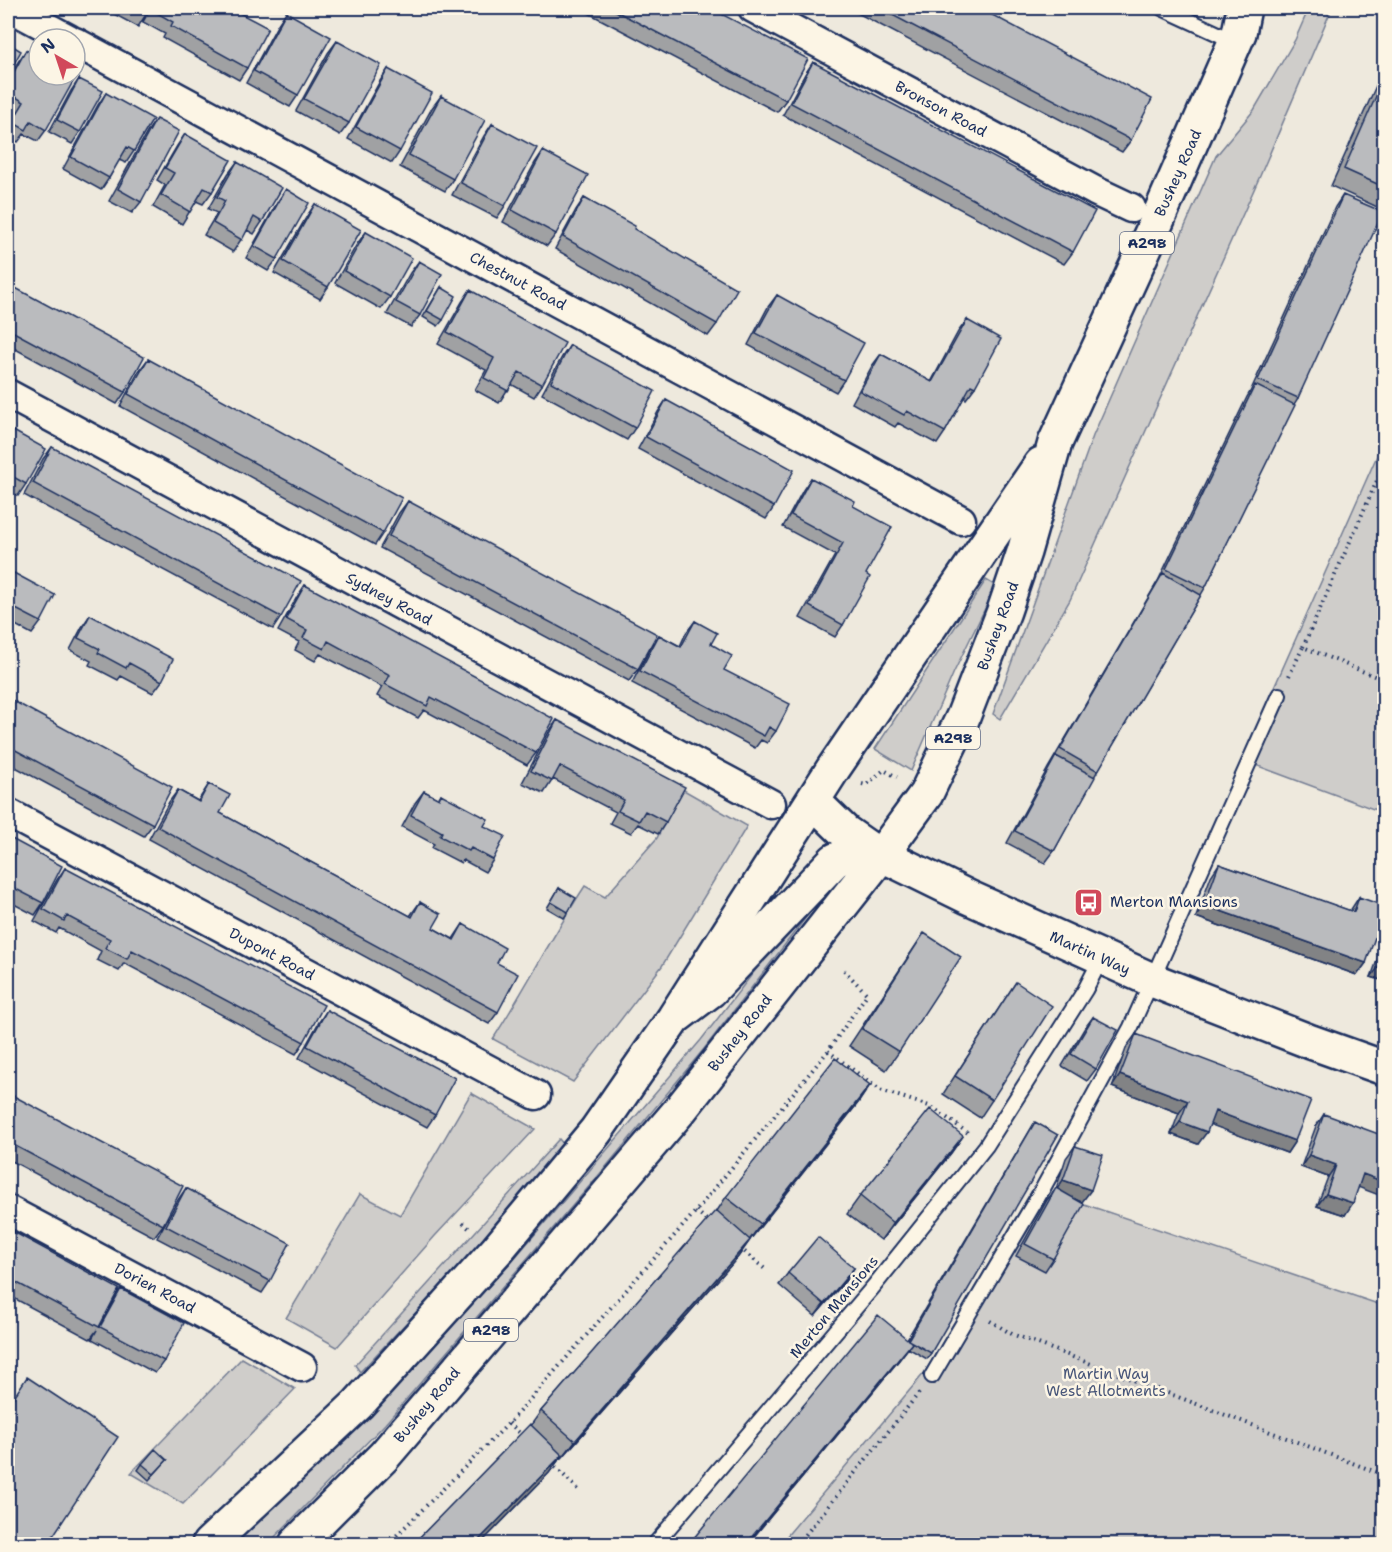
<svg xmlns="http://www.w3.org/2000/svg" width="1392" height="1552" viewBox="0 0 1392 1552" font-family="'Shantell Sans',sans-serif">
  <rect width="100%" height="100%" fill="#eee9dd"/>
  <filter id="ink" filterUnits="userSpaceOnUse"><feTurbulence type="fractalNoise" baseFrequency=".0167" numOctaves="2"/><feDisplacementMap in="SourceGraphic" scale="12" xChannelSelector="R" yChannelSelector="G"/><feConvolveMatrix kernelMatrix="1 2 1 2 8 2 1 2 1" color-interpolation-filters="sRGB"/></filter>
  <g filter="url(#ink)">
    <path fill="#cfcdca" stroke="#757e94" stroke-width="1.5" d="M 1309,8 L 1332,8 L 1260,176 L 1070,600 L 1000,719 L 993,714 L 1093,436 L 1216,156 L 1254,110 L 1295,40 Z
      M 1384,440 L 1384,813 L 1242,760 Z
      M 986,580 L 996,586 L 954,672 L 911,771 L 875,749 Z
      M 682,789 L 747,826 L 662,966 L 573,1082 L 493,1039 C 525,989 552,936 585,886 L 605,897 L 657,838 Z
      M 821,898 L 704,1049 L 605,1168 L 385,1424 L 268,1544 L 231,1544 L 379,1405 L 512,1261 L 701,1040 L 810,900 Z
      M 471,1093 L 535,1129 L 435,1236 L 337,1347 L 286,1318 L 360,1194 L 400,1215 Z
      M 559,1139 L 566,1147 L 469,1256 L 360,1372 L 355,1365 Z
      M 1034,1187 L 1384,1306 L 1384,1544 L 780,1544 L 925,1372 Z
      M 242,1358 L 295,1389 L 183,1504 L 131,1473 Z"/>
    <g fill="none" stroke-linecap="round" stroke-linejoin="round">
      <defs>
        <path id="lane" d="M 1162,8 L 1236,42
          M 932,1376 L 1042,1190 L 1131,1027 L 1279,695
          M 655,1544 L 874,1286 L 986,1146 L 1085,990 L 1101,959"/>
        <path id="street" d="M 11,8 L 69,39
          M 753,8 L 1095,191 L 1131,208
          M 75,42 L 961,520
          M 8,394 L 771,804
          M 8,813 L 536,1095
          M 8,1210 L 302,1367"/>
        <path id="secondary" d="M 814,802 L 845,832 L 868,848 L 968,897 L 1152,980 L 1311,1042 L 1384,1068
          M 678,1015 L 711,990 L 835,860 L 868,848"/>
        <path id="primary" d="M 209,1544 L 358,1404 L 497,1250 L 596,1131 L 674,1018 L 833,769 L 1041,464
          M 296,1544 L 384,1456 L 680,1110 L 882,854 L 926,794 L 963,717 L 1004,611 L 1024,552 L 1055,443 L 1157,221 L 1239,33 L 1244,8"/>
      </defs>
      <use href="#lane" stroke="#1b2f5e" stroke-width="18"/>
      <use href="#street" stroke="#1b2f5e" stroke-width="33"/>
      <use href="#secondary" stroke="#1b2f5e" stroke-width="38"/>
      <use href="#primary" stroke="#1b2f5e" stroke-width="38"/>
      <path stroke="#1b2f5e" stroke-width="4" stroke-dasharray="1.5 4.5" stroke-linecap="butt" d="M 1303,647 L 1384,465
        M 1289,676 L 1303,647 L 1384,680
        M 862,784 L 866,785 L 884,770 L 897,777
        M 828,1051 L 880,1090 L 932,1107 L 968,1133
        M 696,1211 L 709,1222
        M 463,1223 L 471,1230
        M 740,1248 L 766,1270
        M 990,1321 L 1012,1334 L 1384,1475
        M 509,1423 L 524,1437
        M 551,1463 L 578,1489
        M 388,1544 L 509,1423 L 696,1211 L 828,1051 L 867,994 L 841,967
        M 798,1544 L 919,1393"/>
      <use href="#lane" stroke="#fcf5e5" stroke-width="14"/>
      <use href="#street" stroke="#fcf5e5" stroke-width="28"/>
      <use href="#secondary" stroke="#fcf5e5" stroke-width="33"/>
      <use href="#primary" stroke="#fcf5e5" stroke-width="33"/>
    </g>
    <path fill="#a0a1a3" stroke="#1b2f5e" stroke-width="1.5" d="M 103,8 L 150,8 L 138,27 Z
      M 151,8 L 230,8 L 247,68 L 239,80 L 163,38 L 165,34 L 143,22 Z
      M 579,8 L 710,8 L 786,100 L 777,112 Z
      M 848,8 L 979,8 L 1131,140 L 1122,152 Z
      M 286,12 L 298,95 L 290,107 L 246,83 L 278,24 Z
      M 337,41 L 349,123 L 340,135 L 296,111 L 328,53 Z
      M 26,50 L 46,130 L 38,141 L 24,134 L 18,142 L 8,137 L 8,128 L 16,114 L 8,109 L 8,80 L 18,62 Z
      M 813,62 L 1073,252 L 1064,264 L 783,115 L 805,74 Z
      M 1384,68 L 1384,210 L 1331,186 Z
      M 388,69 L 400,151 L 392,163 L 348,139 L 380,81 Z
      M 79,79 L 80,132 L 72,144 L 49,132 L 71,91 Z
      M 106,93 L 134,151 L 126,163 L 119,160 L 109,178 L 101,190 L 63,169 L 98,105 Z
      M 441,96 L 453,179 L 445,191 L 400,167 L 432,108 Z
      M 156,119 L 141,202 L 132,213 L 109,201 L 148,131 Z
      M 492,124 L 505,206 L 497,218 L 452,195 L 484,136 Z
      M 185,134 L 212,192 L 203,204 L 196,201 L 182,224 L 153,207 L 165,185 L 157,180 L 177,146 Z
      M 543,151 L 556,234 L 547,246 L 503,222 L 535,163 Z
      M 237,162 L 262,222 L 254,234 L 247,230 L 233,252 L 204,235 L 217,213 L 208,209 L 228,174 Z
      M 286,189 L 277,259 L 268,271 L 246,258 L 278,201 Z
      M 1343,195 L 1298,398 L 1294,404 L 1205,588 L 1094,777 L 1054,851 L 1045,863 L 1007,843 L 1048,768 L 1158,581 L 1247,397 L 1250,392 L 1335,207 Z
      M 584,198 L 634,229 L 717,324 L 708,336 L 555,249 L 576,210 Z
      M 315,204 L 328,287 L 320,299 L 274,273 L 307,216 Z
      M 366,232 L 390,297 L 381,309 L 335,283 L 357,244 Z
      M 419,261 L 420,315 L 411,327 L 387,314 L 410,273 Z
      M 8,284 L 125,392 L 117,404 L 8,345 Z
      M 441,287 L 443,320 L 438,326 L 423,317 Z
      M 470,290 L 542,385 L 534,397 L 511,384 L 499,403 L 475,390 L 486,370 L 438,344 L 462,302 Z
      M 777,295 L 844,380 L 836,392 L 748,345 L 768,307 Z
      M 967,320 L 975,387 L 966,399 L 964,397 L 945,432 L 937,444 L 898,423 L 895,427 L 852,403 L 872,366 L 881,354 L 931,382 L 958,332 Z
      M 570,345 L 635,428 L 627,440 L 542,394 L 562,357 Z
      M 148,359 L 383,533 L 375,545 L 120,406 L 139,371 Z
      M 666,400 L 774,507 L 766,519 L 638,449 L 658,412 Z
      M 8,428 L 26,484 L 18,496 L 8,490 Z
      M 52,447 L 281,617 L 273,629 L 24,495 L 43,459 Z
      M 811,478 L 853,506 L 866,574 L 843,625 L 835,637 L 800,618 L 835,555 L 783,527 L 803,490 Z
      M 408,501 L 638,669 L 629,681 L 380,548 L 399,513 Z
      M 12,572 L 41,622 L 32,634 L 8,621 L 8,578 Z
      M 305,585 L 536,753 L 527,765 L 424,710 L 418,718 L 377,696 L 382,687 L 320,654 L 315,661 L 295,650 L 299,642 L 278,631 L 297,597 Z
      M 90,615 L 162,681 L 153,693 L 121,676 L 118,680 L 89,665 L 91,661 L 70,650 L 82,627 Z
      M 695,621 L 711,644 L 724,670 L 776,731 L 767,743 L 761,740 L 755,748 L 632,683 L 651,647 L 659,635 L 680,646 L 686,633 Z
      M 8,698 L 153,824 L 144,836 L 8,763 Z
      M 557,720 L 666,822 L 658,834 L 638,824 L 631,833 L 610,823 L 616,812 L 553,779 L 544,793 L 522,783 L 549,732 Z
      M 209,784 L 220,813 L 410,916 L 420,902 L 433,928 L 453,939 L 463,924 L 497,963 L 498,1012 L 489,1024 L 149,839 L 169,802 L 178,790 L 198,801 Z
      M 424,791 L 438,799 L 441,794 L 484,826 L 493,860 L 485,872 L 463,860 L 461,863 L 432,848 L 434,844 L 402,827 L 415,803 Z
      M 8,837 L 43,903 L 35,915 L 8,901 Z
      M 1219,864 L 1350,911 L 1359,897 L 1366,963 L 1357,975 L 1196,917 L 1211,876 Z
      M 65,868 L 304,1042 L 296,1054 L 124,963 L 119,971 L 97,960 L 101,951 L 59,928 L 56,933 L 34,921 L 57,880 Z
      M 559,888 L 568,912 L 564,918 L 547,908 Z
      M 924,933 L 899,1052 L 886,1070 L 849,1046 Z
      M 1384,941 L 1384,981 L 1371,977 Z
      M 1016,982 L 992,1100 L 980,1118 L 943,1094 Z
      M 327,1010 L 435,1115 L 427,1127 L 299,1058 L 319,1022 Z
      M 1093,1017 L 1096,1069 L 1087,1081 L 1062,1066 L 1084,1029 Z
      M 1136,1034 L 1295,1141 L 1287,1153 L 1210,1124 L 1198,1144 L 1171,1134 L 1179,1113 L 1112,1087 L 1127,1046 Z
      M 870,1085 L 858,1103 L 750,1240 L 738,1257 L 562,1458 L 561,1457 L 549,1473 L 479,1545 L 412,1545 L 531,1425 L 541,1411 L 717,1211 L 726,1197 Z
      M 8,1093 L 163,1225 L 154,1237 L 8,1159 Z
      M 1324,1114 L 1358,1188 L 1345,1215 L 1317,1206 L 1328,1177 L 1301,1167 L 1316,1126 Z
      M 1035,1122 L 931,1353 L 927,1359 L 908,1348 L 899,1360 L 747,1545 L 689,1545 L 693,1539 L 907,1339 Z
      M 963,1136 L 951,1153 L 881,1240 L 847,1214 L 860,1196 Z
      M 1075,1146 L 1082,1202 L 1075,1199 L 1053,1259 L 1045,1271 L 1016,1256 L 1047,1200 L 1056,1189 L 1066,1158 Z
      M 186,1188 L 270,1281 L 262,1293 L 157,1238 L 178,1200 Z
      M 8,1229 L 114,1298 L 121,1289 L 164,1361 L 155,1373 L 92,1339 L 97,1330 L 90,1339 L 8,1295 Z
      M 854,1268 L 846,1280 L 815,1316 L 779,1285 L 788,1273 Z
      M 167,1460 L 149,1480 L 138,1470 L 142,1464 Z"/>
    <path fill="#828385" stroke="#1b2f5e" stroke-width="1.5" d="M 1204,905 L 1366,963 L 1357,975 L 1196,917 Z
      M 1380,965 L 1384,966 L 1384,981 L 1371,977 Z
      M 1120,1075 L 1188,1101 L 1179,1113 L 1112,1087 Z
      M 870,1085 L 858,1103 L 748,1242 L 761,1224 Z
      M 1215,1111 L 1295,1141 L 1287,1153 L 1206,1123 Z
      M 1180,1122 L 1207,1132 L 1198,1144 L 1171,1134 Z
      M 963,1136 L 951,1153 L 881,1240 L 893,1223 Z
      M 1309,1155 L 1336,1165 L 1328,1177 L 1301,1167 Z
      M 1363,1174 L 1384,1182 L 1384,1197 L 1355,1186 Z
      M 1063,1180 L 1091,1190 L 1082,1202 L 1055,1192 Z
      M 1326,1194 L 1353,1203 L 1345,1215 L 1317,1206 Z
      M 750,1240 L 738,1257 L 562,1458 L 575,1441 Z
      M 854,1268 L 846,1280 L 815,1316 L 824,1304 Z
      M 912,1343 L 899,1360 L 747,1545 L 745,1545 Z
      M 562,1455 L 549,1473 L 479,1545 L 474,1545 Z"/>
    <path fill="#babbbe" stroke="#1b2f5e" stroke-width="1.5" d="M 133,8 L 150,8 L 146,15 Z
      M 153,8 L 230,8 L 268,28 L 247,68 L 171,26 L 173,22 L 152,10 Z
      M 610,8 L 710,8 L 808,59 L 786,100 Z
      M 879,8 L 979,8 L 1152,99 L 1131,140 Z
      M 286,12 L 331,37 L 298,95 L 254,71 Z
      M 337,41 L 381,65 L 349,123 L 304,99 Z
      M 8,43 L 21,51 L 8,74 Z
      M 26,50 L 39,57 L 39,75 L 70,75 L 75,78 L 46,130 L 31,121 L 26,130 L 12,122 L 24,102 L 8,92 L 8,83 Z
      M 813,62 L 1095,211 L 1073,252 L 791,103 Z
      M 388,69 L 432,93 L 400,151 L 356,127 Z
      M 1384,78 L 1384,187 L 1344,169 Z
      M 79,79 L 103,91 L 80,132 L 57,120 Z
      M 106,93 L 153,119 L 134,151 L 127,147 L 109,178 L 71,157 Z
      M 441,96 L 485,120 L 453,179 L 409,155 Z
      M 156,119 L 179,131 L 141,202 L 118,189 Z
      M 492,124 L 537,148 L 505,206 L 461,183 Z
      M 185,134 L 231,160 L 212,192 L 204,188 L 190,212 L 161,195 L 174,173 L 165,168 Z
      M 543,151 L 588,175 L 556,234 L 512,210 Z
      M 237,162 L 282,188 L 262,222 L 254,217 L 242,240 L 213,223 L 225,201 L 217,197 Z
      M 286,189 L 309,203 L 277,259 L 254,246 Z
      M 1343,195 L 1383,212 L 1298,398 L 1258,380 Z
      M 584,198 L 635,226 L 634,229 L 737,289 L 717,324 L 563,237 Z
      M 315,204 L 361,230 L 328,287 L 283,261 Z
      M 366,232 L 412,258 L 390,297 L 344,271 Z
      M 419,261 L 442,274 L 420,315 L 396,302 Z
      M 8,284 L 144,357 L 125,392 L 8,329 Z
      M 441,287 L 456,296 L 443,320 L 427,311 Z
      M 470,290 L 565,343 L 542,385 L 519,372 L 508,391 L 484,378 L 494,358 L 447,332 Z
      M 777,295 L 864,343 L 844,380 L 756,333 Z
      M 967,320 L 1001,339 L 975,387 L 971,385 L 945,432 L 907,411 L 904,415 L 860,391 L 881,354 L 932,382 Z
      M 570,345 L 655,391 L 635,428 L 551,382 Z
      M 148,359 L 402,498 L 383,533 L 128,394 Z
      M 1255,385 L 1295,405 L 1205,588 L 1166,569 Z
      M 666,400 L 794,470 L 774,507 L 646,437 Z
      M 8,428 L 46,449 L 26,484 L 8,474 Z
      M 52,447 L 301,581 L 281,617 L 33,483 Z
      M 811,478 L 855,501 L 853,506 L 892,527 L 866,574 L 870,577 L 843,625 L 809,606 L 843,543 L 791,515 Z
      M 408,501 L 657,634 L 638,669 L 389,536 Z
      M 12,572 L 55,595 L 41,622 L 8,605 L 8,580 Z
      M 1163,573 L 1201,595 L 1098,771 L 1060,749 Z
      M 305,585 L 554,719 L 536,753 L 431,697 L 427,706 L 385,684 L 390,675 L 328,641 L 324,649 L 303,638 L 307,630 L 286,619 Z
      M 90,615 L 173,659 L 162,681 L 129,663 L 126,668 L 98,653 L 100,649 L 78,638 Z
      M 695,621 L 717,633 L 711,644 L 732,656 L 724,670 L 790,704 L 776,731 L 769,727 L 764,736 L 640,671 L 659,635 L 681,647 Z
      M 8,698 L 172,787 L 153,824 L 8,746 Z
      M 557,720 L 685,787 L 666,822 L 645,811 L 639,821 L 618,811 L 624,800 L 560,766 L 552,781 L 531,771 Z
      M 1056,756 L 1095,777 L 1054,851 L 1015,831 Z
      M 209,784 L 230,795 L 220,813 L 412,917 L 420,902 L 441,914 L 433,928 L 454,940 L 463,924 L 505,948 L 497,963 L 518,974 L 498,1012 L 158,827 L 178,790 L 199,802 Z
      M 424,791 L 439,799 L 441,794 L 488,819 L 484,826 L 505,836 L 493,860 L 471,848 L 469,851 L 440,836 L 442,832 L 411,815 Z
      M 8,837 L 62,866 L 43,903 L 8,885 Z
      M 1219,864 L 1354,912 L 1359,897 L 1384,906 L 1384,912 L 1366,963 L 1204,905 Z
      M 65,868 L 324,1005 L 304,1042 L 132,950 L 127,959 L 105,948 L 110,939 L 67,916 L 64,921 L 43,909 Z
      M 559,888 L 576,898 L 568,912 L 551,902 Z
      M 924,933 L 961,957 L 899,1052 L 862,1029 Z
      M 1384,952 L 1384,966 L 1380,965 Z
      M 1016,982 L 1052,1006 L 992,1100 L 955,1076 Z
      M 327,1010 L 455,1078 L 435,1115 L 307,1046 Z
      M 1093,1017 L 1118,1030 L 1096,1069 L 1071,1054 Z
      M 1136,1034 L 1311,1100 L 1295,1141 L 1215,1111 L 1207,1132 L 1180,1122 L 1188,1101 L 1120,1075 Z
      M 835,1058 L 870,1085 L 761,1224 L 726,1197 Z
      M 8,1093 L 183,1186 L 163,1225 L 8,1142 Z
      M 930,1109 L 963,1136 L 893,1223 L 860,1196 Z
      M 1324,1114 L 1384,1136 L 1384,1182 L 1363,1174 L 1353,1203 L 1326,1194 L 1336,1165 L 1309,1155 Z
      M 1035,1122 L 1058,1135 L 931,1353 L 908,1340 Z
      M 1075,1146 L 1103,1155 L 1091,1190 L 1063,1180 Z
      M 186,1188 L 290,1243 L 270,1281 L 166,1226 Z
      M 1056,1188 L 1084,1204 L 1053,1259 L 1025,1244 Z
      M 716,1210 L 750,1240 L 575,1441 L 541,1411 Z
      M 8,1229 L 119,1289 L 99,1327 L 8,1278 Z
      M 818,1237 L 854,1268 L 824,1304 L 788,1273 Z
      M 121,1289 L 184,1323 L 164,1361 L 100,1327 Z
      M 878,1315 L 912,1343 L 745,1545 L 699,1545 L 693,1539 Z
      M 27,1377 L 118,1437 L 47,1545 L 8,1545 L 8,1406 Z
      M 530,1424 L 562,1455 L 474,1545 L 469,1545 L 467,1543 L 466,1545 L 412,1545 Z
      M 155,1449 L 167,1460 L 154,1474 L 142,1464 Z"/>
  </g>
  <defs>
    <symbol id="bus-square" viewBox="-11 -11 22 22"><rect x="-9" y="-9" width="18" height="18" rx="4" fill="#d1495b" stroke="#fcf5e5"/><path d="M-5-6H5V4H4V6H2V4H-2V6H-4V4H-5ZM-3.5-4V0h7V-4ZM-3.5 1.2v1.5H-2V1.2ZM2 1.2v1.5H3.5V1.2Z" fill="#fff"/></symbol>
  </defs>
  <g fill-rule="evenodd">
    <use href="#bus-square" x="1072" y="886" width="33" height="33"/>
  </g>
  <g text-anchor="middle" stroke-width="5" stroke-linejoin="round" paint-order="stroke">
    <g fill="#fcf5e5" stroke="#5e6a86" stroke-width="1.5">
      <rect x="1120" y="232" width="54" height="22" rx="4.5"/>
      <rect x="926" y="727" width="54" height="22" rx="4.5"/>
      <rect x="464" y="1319" width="54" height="22" rx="4.5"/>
    </g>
    <g font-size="14" font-weight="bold" fill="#1b2f5e">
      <text x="1147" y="248">A298</text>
      <text x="953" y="743">A298</text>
      <text x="491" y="1335">A298</text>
    </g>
    <g font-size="15" fill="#1b2f5e" stroke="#fcf5e5">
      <text transform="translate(941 109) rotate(28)" y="5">Bronson Road</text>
      <text transform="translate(1178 173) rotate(-66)" y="5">Bushey Road</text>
      <text transform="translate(518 281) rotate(28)" y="5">Chestnut Road</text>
      <text transform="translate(389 599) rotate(28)" y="5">Sydney Road</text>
      <text transform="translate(998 626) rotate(-70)" y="5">Bushey Road</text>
      <text transform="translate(1090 953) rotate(24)" y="5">Martin Way</text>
      <text transform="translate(272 954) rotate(28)" y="5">Dupont Road</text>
      <text transform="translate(740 1033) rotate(-52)" y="5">Bushey Road</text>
      <text transform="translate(155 1288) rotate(28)" y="5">Dorien Road</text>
      <text transform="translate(834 1307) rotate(-50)" y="5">Merton Mansions</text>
      <text transform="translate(427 1405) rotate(-50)" y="5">Bushey Road</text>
    </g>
    <g font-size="15" fill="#1b2f5e" stroke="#fcf5e5" text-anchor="start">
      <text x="1110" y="907">Merton Mansions</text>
    </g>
    <g font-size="15" fill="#485679" stroke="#fcf5e5">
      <text x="1106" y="1379">Martin Way<tspan x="1106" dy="17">West Allotments</tspan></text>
    </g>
  </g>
  <rect width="1392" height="1552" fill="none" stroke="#fcf5e5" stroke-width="30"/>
  <rect x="15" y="15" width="1362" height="1522" fill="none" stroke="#1b2f5e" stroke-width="2" filter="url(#ink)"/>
  <g transform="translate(57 57) rotate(321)"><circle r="28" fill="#fcf5e5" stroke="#a2a6af" stroke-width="1.5"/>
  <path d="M0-4.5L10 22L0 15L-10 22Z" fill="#d1495b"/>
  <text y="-9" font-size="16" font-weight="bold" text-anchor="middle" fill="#1b2f5e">N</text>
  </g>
</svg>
